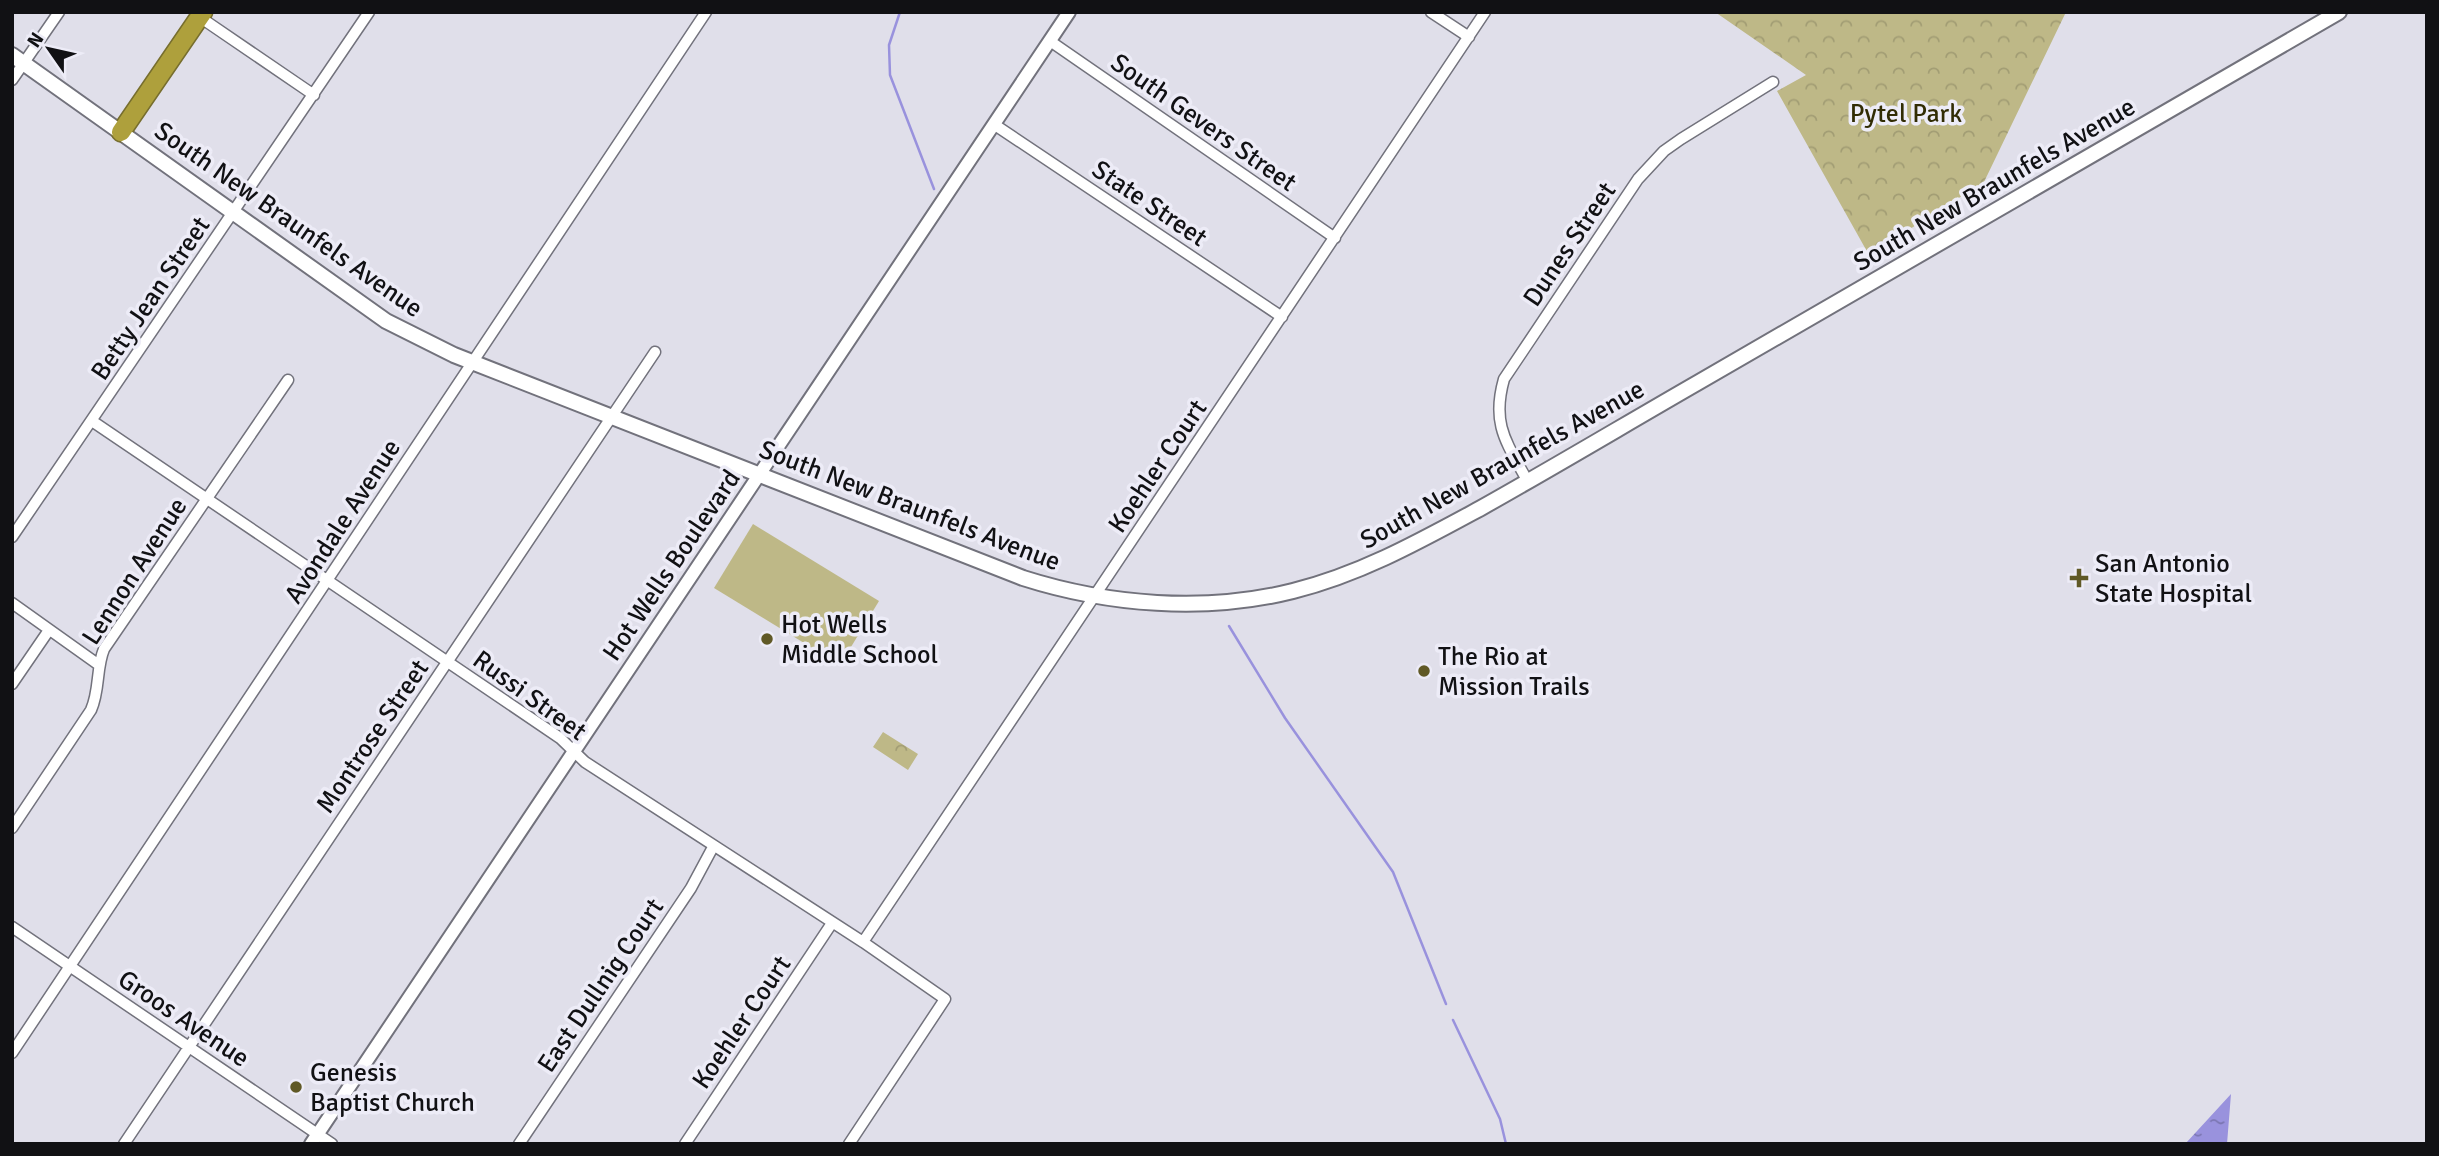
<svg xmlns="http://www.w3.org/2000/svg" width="2439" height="1156" viewBox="0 0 2439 1156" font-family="Signika,sans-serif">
  <defs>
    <pattern id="forest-crowns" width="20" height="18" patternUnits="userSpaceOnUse" patternTransform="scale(1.75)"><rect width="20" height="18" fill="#beb887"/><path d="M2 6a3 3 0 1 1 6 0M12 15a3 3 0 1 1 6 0" fill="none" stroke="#a29d74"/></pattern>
    <pattern id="water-ripples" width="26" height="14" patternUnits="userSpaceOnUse" patternTransform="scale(1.75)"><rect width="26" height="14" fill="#9992dd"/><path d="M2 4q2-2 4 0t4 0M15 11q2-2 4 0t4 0" fill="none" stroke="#7b76b2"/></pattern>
  </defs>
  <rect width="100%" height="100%" fill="#e0dfea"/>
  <path fill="url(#forest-crowns)" d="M 1715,12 L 2066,12 L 1984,182 L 1869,255 L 1777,91 L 1806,75 Z
    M 883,732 L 918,754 L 908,770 L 873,747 Z"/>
  <path fill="#beb887" d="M 753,524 L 879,601 L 840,665 L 714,588 Z"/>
  <path fill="url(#water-ripples)" d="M 2231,1094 L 2227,1144 L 2185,1144 L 2186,1143 Z"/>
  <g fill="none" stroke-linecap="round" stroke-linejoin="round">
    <path stroke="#9992dd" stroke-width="2.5" d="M 900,12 L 889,45 L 890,75 L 934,189
      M 1229,626 L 1285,718 L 1393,872 L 1446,1004
      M 1453,1020 L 1500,1119 L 1506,1144"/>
    <defs>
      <path id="minor" d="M 1431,12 L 1469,37
        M 207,22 L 314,95
        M 1050,41 L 1335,238
        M 12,80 L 59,12
        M 995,125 L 1282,317
        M 92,421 L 560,738 L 585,762 L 863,942 L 945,999 L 849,1144
        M 1528,482 C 1507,443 1491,425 1504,379 L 1638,179 L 1664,151 L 1681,139 L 1773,82
        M 12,537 L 369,12
        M 12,603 L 99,665
        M 12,684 L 49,630
        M 12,828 L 91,710 C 100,690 96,668 104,649 L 288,380
        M 12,927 L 332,1144
        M 863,942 L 1485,12
        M 12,1053 L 706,12
        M 124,1144 L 655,352
        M 519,1144 L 691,888 L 713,847
        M 685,1144 L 832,923"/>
      <path id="tertiary" d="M 311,1144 L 1069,12"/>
      <path id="secondary" d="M 12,55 L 386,321 L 454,355 L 1023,578 C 1108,605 1205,613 1293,591 C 1361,574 1420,541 1481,508 C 1554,467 1626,424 1699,382 C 1911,258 2126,137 2339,12"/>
      <path id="motorway" d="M 121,132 L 203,12"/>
    </defs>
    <use href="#minor" stroke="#72727c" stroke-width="13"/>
    <use href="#tertiary" stroke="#72727c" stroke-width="16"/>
    <use href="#secondary" stroke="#72727c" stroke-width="18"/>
    <use href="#motorway" stroke="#776e2e" stroke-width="21"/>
    <use href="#minor" stroke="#fff" stroke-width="10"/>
    <use href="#tertiary" stroke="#fff" stroke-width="12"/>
    <use href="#secondary" stroke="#fff" stroke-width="14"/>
    <use href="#motorway" stroke="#aea03c" stroke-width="18"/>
  </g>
  <g fill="#605926" stroke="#edecf7" stroke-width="2.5">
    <path d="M2075.5 567.5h7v7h7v7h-7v7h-7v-7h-7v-7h7z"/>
    <circle cx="767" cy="639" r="7"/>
    <circle cx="1424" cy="671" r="7"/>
    <circle cx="296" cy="1087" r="7"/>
  </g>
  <g text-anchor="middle" stroke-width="7" stroke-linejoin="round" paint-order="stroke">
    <g font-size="26" fill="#312c04" stroke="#edecf7">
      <text x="1906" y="122">Pytel Park</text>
    </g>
    <g font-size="26" fill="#111114" stroke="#edecf7">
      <text transform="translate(1204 122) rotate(35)" y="9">South Gevers Street</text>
      <text transform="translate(1994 184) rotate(-30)" y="9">South New Braunfels Avenue</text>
      <text transform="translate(1150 203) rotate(34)" y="9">State Street</text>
      <text transform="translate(289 219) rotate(35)" y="9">South New Braunfels Avenue</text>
      <text transform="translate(1569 244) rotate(-56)" y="9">Dunes Street</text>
      <text transform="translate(150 298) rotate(-56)" y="9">Betty Jean Street</text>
      <text transform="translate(1502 464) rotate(-29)" y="9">South New Braunfels Avenue</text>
      <text transform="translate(1157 466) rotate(-56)" y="9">Koehler Court</text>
      <text transform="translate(910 505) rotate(21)" y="9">South New Braunfels Avenue</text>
      <text transform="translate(342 521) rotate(-57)" y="9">Avondale Avenue</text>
      <text transform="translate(671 565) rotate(-56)" y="9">Hot Wells Boulevard</text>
      <text transform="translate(134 571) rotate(-57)" y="9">Lennon Avenue</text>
      <text transform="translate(530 695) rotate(36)" y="9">Russi Street</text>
      <text transform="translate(372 736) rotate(-56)" y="9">Montrose Street</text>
      <text transform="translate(600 985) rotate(-56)" y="9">East Dullnig Court</text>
      <text transform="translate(184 1018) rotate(34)" y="9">Groos Avenue</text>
      <text transform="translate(741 1022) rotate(-56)" y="9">Koehler Court</text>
    </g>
    <g font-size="26" fill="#111114" stroke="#edecf7" text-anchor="start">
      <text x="2095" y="572">San Antonio<tspan x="2095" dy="30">State Hospital</tspan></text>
      <text x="781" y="633">Hot Wells<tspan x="781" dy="30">Middle School</tspan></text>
      <text x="1438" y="665">The Rio at<tspan x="1438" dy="30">Mission Trails</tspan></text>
      <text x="310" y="1081">Genesis<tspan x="310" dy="30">Baptist Church</tspan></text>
    </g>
  </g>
  <rect width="2439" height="1156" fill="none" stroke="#111114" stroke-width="28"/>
  <g transform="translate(49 49) rotate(304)" stroke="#edecf7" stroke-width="5" paint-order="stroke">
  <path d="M0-5L12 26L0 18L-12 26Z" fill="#111114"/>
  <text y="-10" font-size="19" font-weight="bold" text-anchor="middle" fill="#111114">N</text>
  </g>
</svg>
